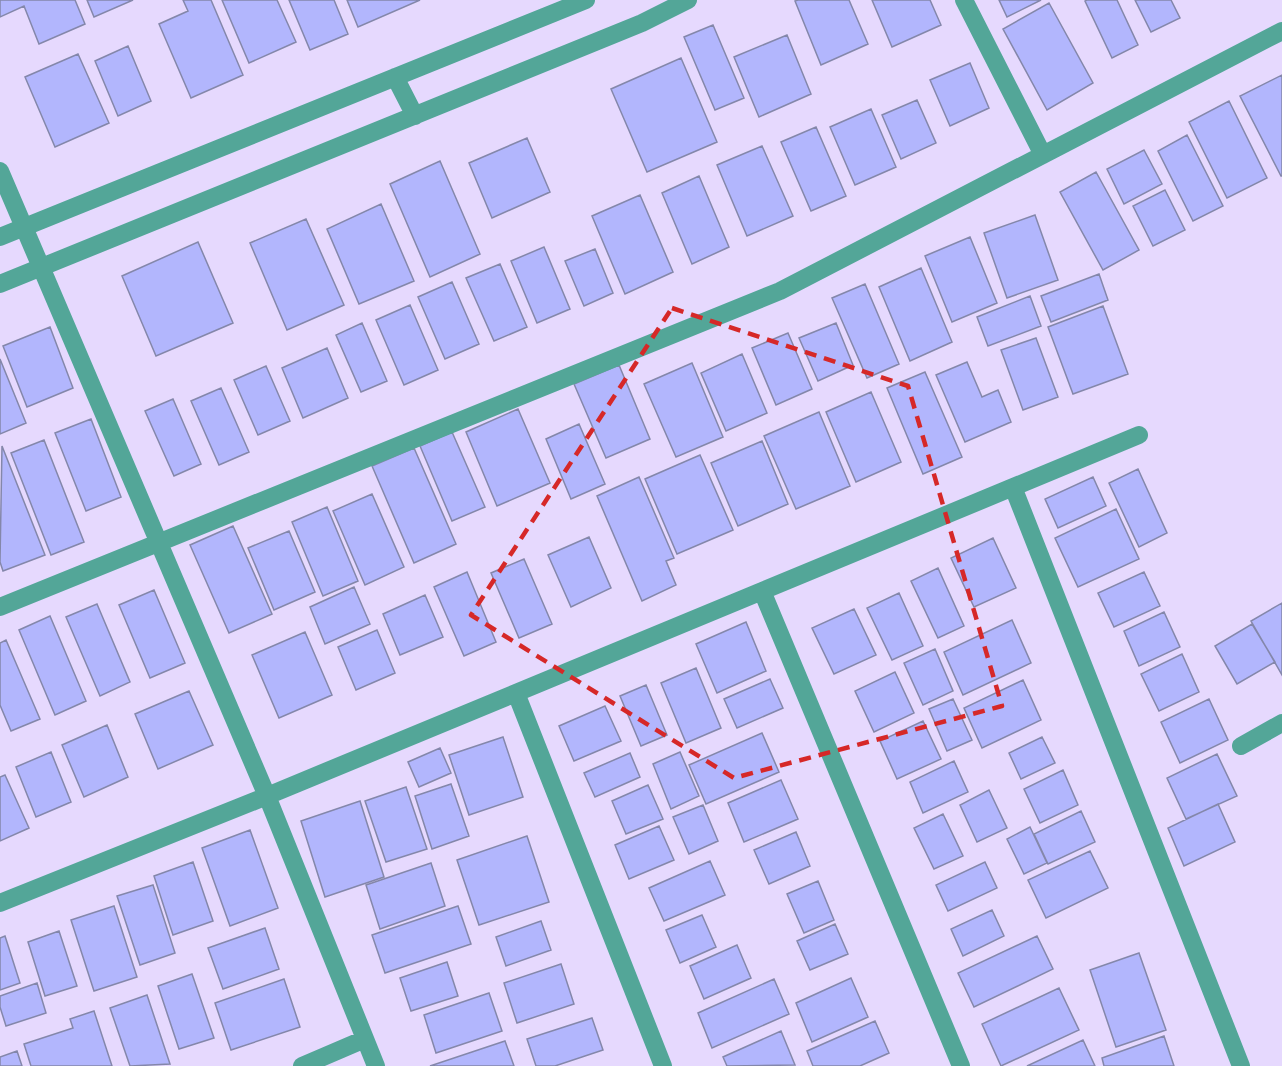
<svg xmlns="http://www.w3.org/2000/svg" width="1282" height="1066" viewBox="0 0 1282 1066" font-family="'IBM Plex Sans',sans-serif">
  <rect width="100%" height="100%" fill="#e6d9fe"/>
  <path fill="#b2b6fd" stroke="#8487aa" stroke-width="1.5" d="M 0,0 L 75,0 L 85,24 L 39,44 L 24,6 L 0,17 Z
    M 87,0 L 133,0 L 94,17 Z
    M 183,0 L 211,0 L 243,75 L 191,98 L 159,24 L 188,11 Z
    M 222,0 L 277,0 L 296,42 L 249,63 Z
    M 289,0 L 334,0 L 348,34 L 310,50 Z
    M 347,0 L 420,0 L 358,27 Z
    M 798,0 L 849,0 L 868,44 L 821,65 L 795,1 Z
    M 872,0 L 930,0 L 941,25 L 892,47 Z
    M 999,0 L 1041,0 L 1007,17 Z
    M 1087,0 L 1117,0 L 1138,45 L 1112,58 L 1085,1 Z
    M 1135,0 L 1171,0 L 1180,18 L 1151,32 Z
    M 1049,3 L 1093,83 L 1047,110 L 1003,29 Z
    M 713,25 L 744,98 L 715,110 L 684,37 Z
    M 787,35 L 811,94 L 759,117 L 734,57 Z
    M 128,46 L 151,101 L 118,116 L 95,61 Z
    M 78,54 L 109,123 L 55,147 L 25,77 Z
    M 681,58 L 717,142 L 647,172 L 611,89 Z
    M 970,63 L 989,108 L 950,126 L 930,80 Z
    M 1282,75 L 1282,176 L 1281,176 L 1240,96 Z
    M 917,100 L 936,143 L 901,159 L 882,115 Z
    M 1229,101 L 1267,178 L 1227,198 L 1189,122 Z
    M 871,109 L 896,167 L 855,185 L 830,127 Z
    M 816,127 L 846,196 L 811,211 L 781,142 Z
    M 1187,135 L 1223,206 L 1193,221 L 1158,151 Z
    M 527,138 L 550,192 L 492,218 L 469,163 Z
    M 762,146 L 793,216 L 747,236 L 717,165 Z
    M 1144,150 L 1162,184 L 1124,204 L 1107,169 Z
    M 440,161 L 480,254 L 430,277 L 390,184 Z
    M 1096,172 L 1139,250 L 1103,270 L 1060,192 Z
    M 699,176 L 729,247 L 692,264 L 662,193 Z
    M 1165,190 L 1185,230 L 1153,246 L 1133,206 Z
    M 640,195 L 673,272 L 625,294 L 592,216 Z
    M 381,204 L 414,281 L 359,304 L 327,229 Z
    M 1035,215 L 1058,280 L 1007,298 L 984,233 Z
    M 306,219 L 344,305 L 287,330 L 250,243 Z
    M 970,237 L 997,303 L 952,322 L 925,256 Z
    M 198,242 L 233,323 L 156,356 L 122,276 Z
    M 544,247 L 570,309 L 537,323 L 511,261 Z
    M 595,249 L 613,293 L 584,306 L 565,261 Z
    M 500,264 L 527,327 L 494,341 L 466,278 Z
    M 921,268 L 952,342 L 910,361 L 879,287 Z
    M 1099,274 L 1108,300 L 1051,322 L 1041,296 Z
    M 452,282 L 479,344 L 445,359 L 418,297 Z
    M 865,284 L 899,364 L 867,378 L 832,298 Z
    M 1030,296 L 1041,326 L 988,346 L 977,317 Z
    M 410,305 L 438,370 L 404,385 L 376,320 Z
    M 1103,306 L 1128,374 L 1073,394 L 1048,327 Z
    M 362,323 L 387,381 L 361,392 L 336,335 Z
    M 836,323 L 853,365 L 818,381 L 799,338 Z
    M 50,327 L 73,388 L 27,407 L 3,346 Z
    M 788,333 L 812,389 L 776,405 L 752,348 Z
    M 1036,338 L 1058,397 L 1023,410 L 1001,350 Z
    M 327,348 L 348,398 L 303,418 L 282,368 Z
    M 742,354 L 767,413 L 726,431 L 701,373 Z
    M 0,359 L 26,423 L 0,434 Z
    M 967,362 L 982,397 L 998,390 L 1011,422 L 965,442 L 936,375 Z
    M 692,363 L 723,437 L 676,457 L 644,384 Z
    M 619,365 L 650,439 L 606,458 L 574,384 Z
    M 266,366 L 290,421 L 258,435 L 234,380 Z
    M 925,372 L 962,457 L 923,474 L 887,388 Z
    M 221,388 L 249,452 L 219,465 L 191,401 Z
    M 871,392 L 901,462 L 856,482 L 826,412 Z
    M 173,399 L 201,464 L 174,476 L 145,411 Z
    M 518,409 L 550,483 L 497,506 L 466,432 Z
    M 819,412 L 850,486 L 796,509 L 764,436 Z
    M 91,419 L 121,497 L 86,511 L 55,433 Z
    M 579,424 L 605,484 L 571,499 L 546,439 Z
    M 452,432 L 485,507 L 452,521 L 420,446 Z
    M 44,440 L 84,542 L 51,555 L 11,453 Z
    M 762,441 L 788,504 L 738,526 L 711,463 Z
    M 2,446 L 45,555 L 3,571 L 0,562 Z
    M 414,448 L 456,544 L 414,563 L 372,466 Z
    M 700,455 L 733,530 L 677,554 L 645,479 Z
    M 1138,469 L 1167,533 L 1139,547 L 1109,483 Z
    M 639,477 L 674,558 L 666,561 L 676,585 L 642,601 L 597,496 Z
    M 1093,477 L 1106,506 L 1058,528 L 1045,499 Z
    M 372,494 L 404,567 L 365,585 L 333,511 Z
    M 327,507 L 358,581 L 323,596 L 292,522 Z
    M 1116,509 L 1139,559 L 1078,587 L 1055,538 Z
    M 233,526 L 272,614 L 229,633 L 190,545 Z
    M 289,531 L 315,592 L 274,610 L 248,548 Z
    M 589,537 L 611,588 L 571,607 L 548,555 Z
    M 993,538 L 1016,588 L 974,607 L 951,558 Z
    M 524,559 L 552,624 L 519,638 L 491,573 Z
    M 938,568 L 964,626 L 938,638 L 911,581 Z
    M 467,572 L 496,642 L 464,656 L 434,587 Z
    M 1144,572 L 1160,606 L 1114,627 L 1098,593 Z
    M 354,587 L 370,624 L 325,644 L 310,607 Z
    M 154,590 L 185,663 L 150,678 L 119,605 Z
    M 899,593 L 923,646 L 892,660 L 867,608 Z
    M 425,595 L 443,637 L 400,655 L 383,614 Z
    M 1282,603 L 1282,675 L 1251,621 Z
    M 97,604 L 130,682 L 100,696 L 66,617 Z
    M 854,609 L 876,655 L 834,674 L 812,628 Z
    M 1164,612 L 1180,647 L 1139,666 L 1124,631 Z
    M 50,616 L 86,701 L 55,715 L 19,630 Z
    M 1012,620 L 1031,663 L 963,695 L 944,652 Z
    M 746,622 L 766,671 L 717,693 L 696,644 Z
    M 1252,624 L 1275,662 L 1237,684 L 1215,646 Z
    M 377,630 L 395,673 L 356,690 L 338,647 Z
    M 305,632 L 332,695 L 279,718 L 252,655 Z
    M 6,640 L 40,719 L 11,731 L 0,705 L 0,643 Z
    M 935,649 L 953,691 L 923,705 L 904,663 Z
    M 1182,654 L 1199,692 L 1159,711 L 1141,674 Z
    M 696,668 L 721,728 L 686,743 L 661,683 Z
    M 895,672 L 914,713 L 874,732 L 855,691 Z
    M 770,679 L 783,708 L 737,728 L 724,699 Z
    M 1023,680 L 1041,720 L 982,748 L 964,708 Z
    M 646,685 L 667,735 L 641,746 L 620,696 Z
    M 189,691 L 213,745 L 158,769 L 135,714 Z
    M 953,699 L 972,740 L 947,751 L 929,709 Z
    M 1209,699 L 1228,740 L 1180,763 L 1161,722 Z
    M 605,706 L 621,741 L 574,761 L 559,726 Z
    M 923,721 L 941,759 L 897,779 L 880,741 Z
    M 107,725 L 128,777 L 84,797 L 62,745 Z
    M 762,733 L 779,772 L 706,804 L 689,765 Z
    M 503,737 L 523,797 L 469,815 L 449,755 Z
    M 1042,737 L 1055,763 L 1021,779 L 1009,753 Z
    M 440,748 L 451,773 L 419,787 L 408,762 Z
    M 51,752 L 71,802 L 36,817 L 16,767 Z
    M 680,752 L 699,796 L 671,809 L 653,764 Z
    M 630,753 L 640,777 L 595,797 L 584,773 Z
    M 1217,754 L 1237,796 L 1186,819 L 1167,778 Z
    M 954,761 L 968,792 L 923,813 L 910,782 Z
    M 1063,770 L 1078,805 L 1040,823 L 1024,789 Z
    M 5,775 L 29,828 L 0,841 L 0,777 Z
    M 781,780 L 798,819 L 744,842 L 728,803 Z
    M 451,784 L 469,836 L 432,849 L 415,796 Z
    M 648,785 L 663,819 L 626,834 L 612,801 Z
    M 406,787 L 427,849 L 386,862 L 365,801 Z
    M 989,790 L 1007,828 L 977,842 L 960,805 Z
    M 360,801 L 384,877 L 325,897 L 301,821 Z
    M 1218,804 L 1235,842 L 1184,866 L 1168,828 Z
    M 703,805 L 718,841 L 689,854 L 673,817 Z
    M 1081,811 L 1095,842 L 1048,864 L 1034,834 Z
    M 943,814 L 963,856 L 934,869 L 914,828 Z
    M 659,826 L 674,860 L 629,879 L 615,845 Z
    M 1030,827 L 1047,863 L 1024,874 L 1007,839 Z
    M 250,830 L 278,908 L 230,926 L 202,848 Z
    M 796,832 L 810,866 L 769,884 L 754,850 Z
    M 527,836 L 549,902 L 479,925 L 457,860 Z
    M 1090,851 L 1108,888 L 1046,918 L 1028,880 Z
    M 710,861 L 725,895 L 664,921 L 649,888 Z
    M 193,862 L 213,921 L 173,935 L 154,876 Z
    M 985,862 L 997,888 L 948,911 L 936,885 Z
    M 431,863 L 445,906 L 380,929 L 366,885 Z
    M 818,881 L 834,920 L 804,933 L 787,894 Z
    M 153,885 L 175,953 L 140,965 L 117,896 Z
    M 114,906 L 137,977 L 94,991 L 71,920 Z
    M 458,906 L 471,944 L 385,973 L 372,935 Z
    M 992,910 L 1004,936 L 963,956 L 951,929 Z
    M 702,915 L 716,947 L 680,963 L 666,930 Z
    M 541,921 L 551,950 L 506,966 L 496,937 Z
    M 835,924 L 848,954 L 810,970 L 797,941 Z
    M 265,928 L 279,969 L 223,989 L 208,948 Z
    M 59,931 L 77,986 L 45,996 L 28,942 Z
    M 5,936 L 20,983 L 0,990 L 0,938 Z
    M 1037,936 L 1053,969 L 974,1007 L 958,973 Z
    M 737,945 L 751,978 L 704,999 L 690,966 Z
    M 1139,953 L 1166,1030 L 1116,1047 L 1090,970 Z
    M 447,962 L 458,996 L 411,1011 L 400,978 Z
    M 561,964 L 574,1004 L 517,1023 L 504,983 Z
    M 192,974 L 214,1038 L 179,1049 L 158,986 Z
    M 851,978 L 868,1017 L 812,1042 L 796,1003 Z
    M 284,979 L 300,1027 L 231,1050 L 215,1003 Z
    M 774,979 L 789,1014 L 712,1048 L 698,1013 Z
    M 37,983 L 46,1013 L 6,1026 L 0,1007 L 0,996 Z
    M 1059,988 L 1079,1030 L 1001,1066 L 982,1024 Z
    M 489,993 L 502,1031 L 436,1053 L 424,1015 Z
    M 147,995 L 170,1064 L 130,1066 L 110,1008 Z
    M 94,1011 L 112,1066 L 31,1066 L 24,1044 L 73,1028 L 70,1019 Z
    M 592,1018 L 603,1050 L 555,1066 L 536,1066 L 527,1039 Z
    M 875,1021 L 889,1053 L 860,1066 L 813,1066 L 807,1051 Z
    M 781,1031 L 795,1065 L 727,1066 L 723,1057 Z
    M 1164,1036 L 1174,1066 L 1104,1066 L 1102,1058 Z
    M 1083,1040 L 1095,1066 L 1027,1066 Z
    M 505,1041 L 514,1066 L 430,1066 Z
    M 17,1051 L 22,1066 L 0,1066 L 0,1057 Z"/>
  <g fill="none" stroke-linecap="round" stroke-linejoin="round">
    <path stroke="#53a698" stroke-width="18" d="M 964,0 L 1043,155
      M 395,77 L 415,116
      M 0,171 L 267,796 L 376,1066
      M 0,237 L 586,0
      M 0,284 L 642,23 L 688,0
      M 1013,487 L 1241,1066
      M 762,591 L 961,1066
      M 0,607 L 780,291 L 1282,31
      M 516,693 L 663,1066
      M 1241,746 L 1282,723
      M 0,903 L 267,796 L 1139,435
      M 302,1066 L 365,1039"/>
  </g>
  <path fill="none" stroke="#d62828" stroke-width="4.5" stroke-dasharray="12 8" stroke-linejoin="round" d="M 672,308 L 908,386 L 1002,706 L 734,778 L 471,615 Z"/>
</svg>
